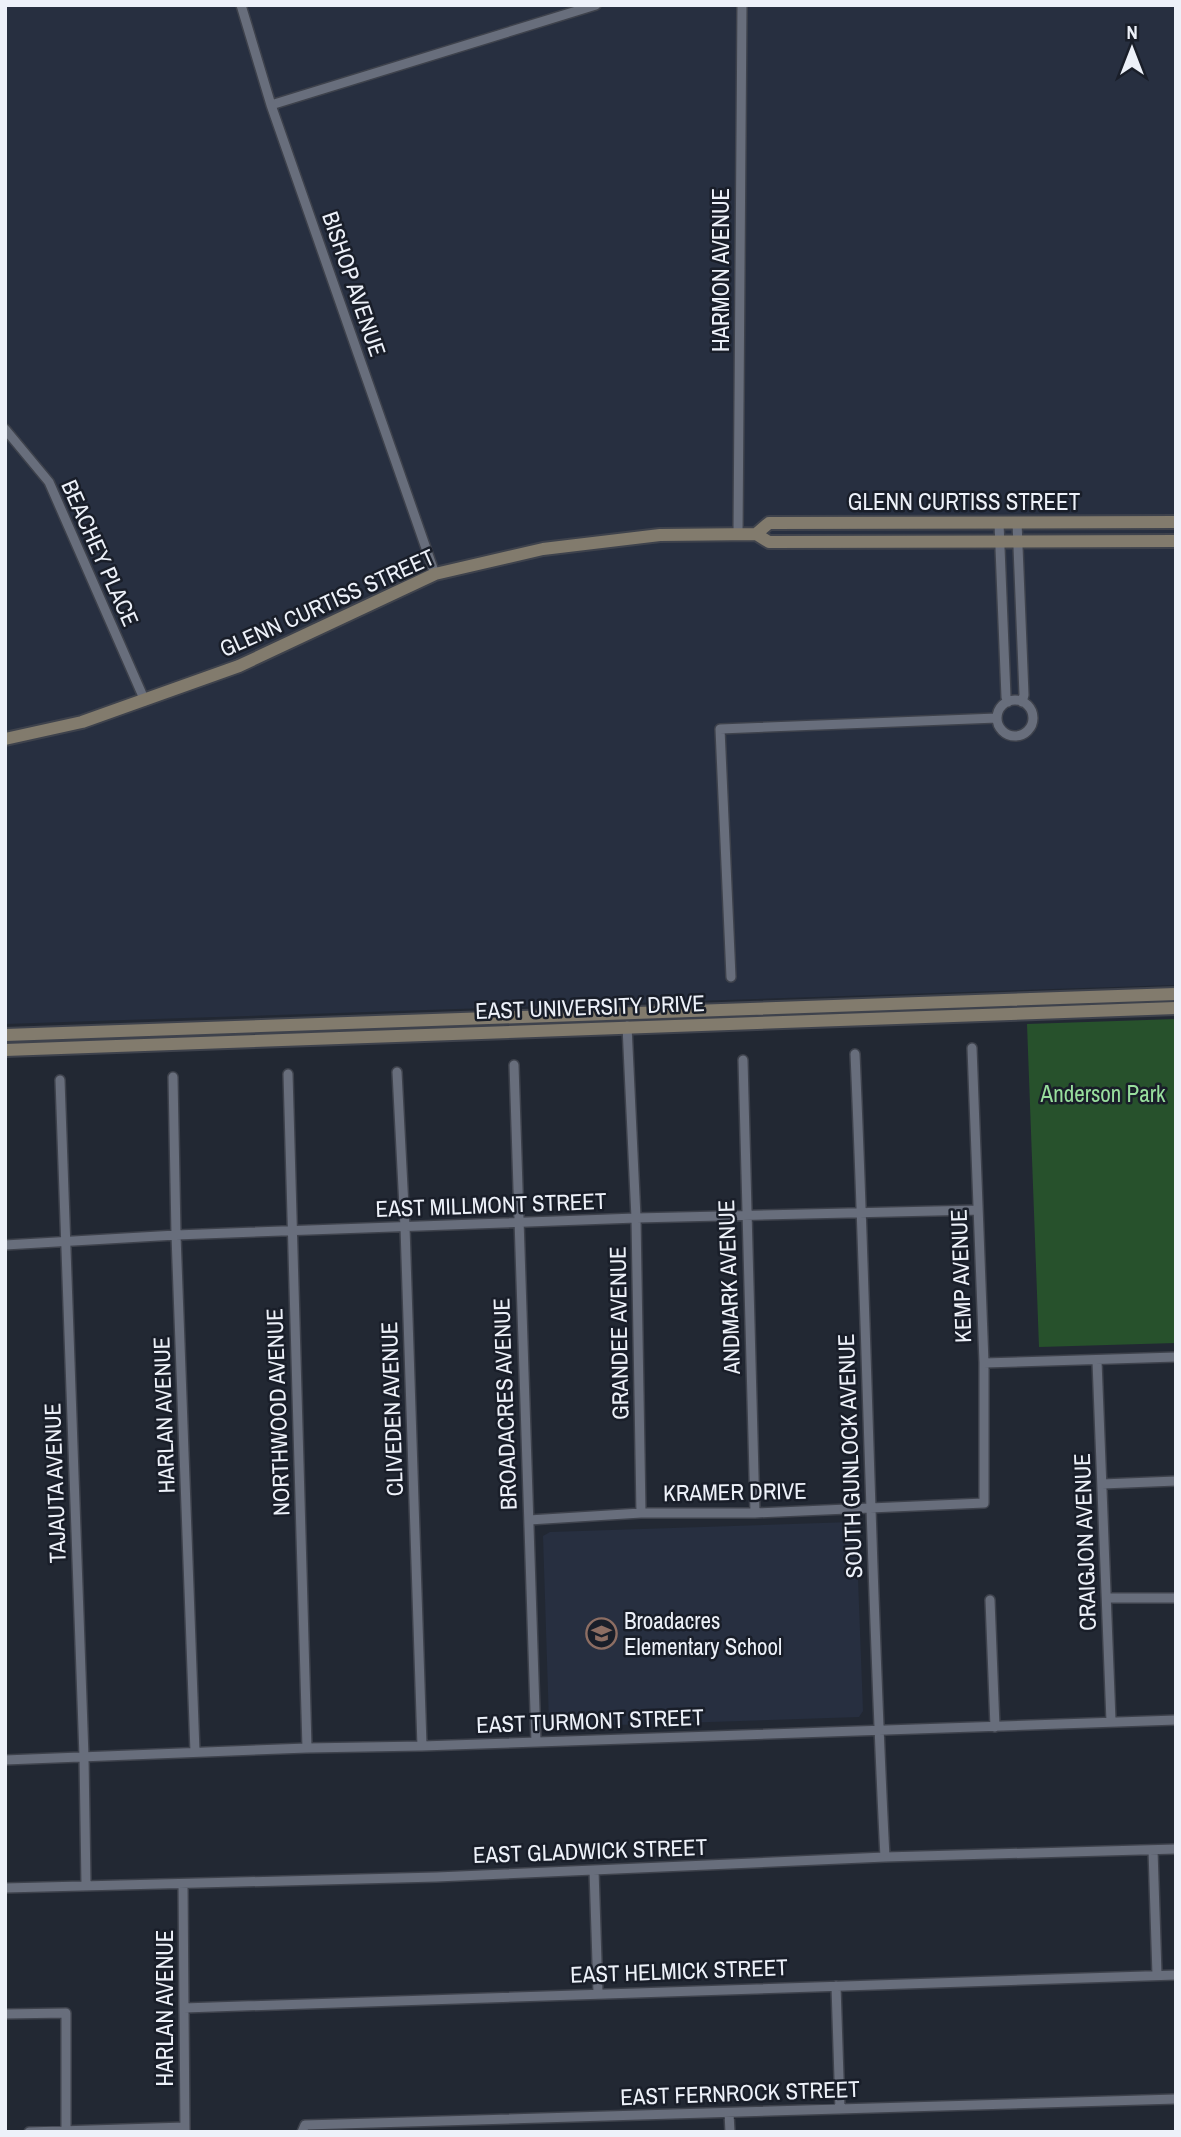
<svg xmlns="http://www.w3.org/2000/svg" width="1181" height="2137" viewBox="0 0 1181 2137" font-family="'Archivo Narrow',sans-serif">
  <rect width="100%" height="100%" fill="#222833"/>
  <path fill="#272f40" d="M 5,5 L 1174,5 L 1176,33 L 1176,985 L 5,1024 Z
    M 852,1522 L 856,1526 L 863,1711 L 859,1717 L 555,1727 L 549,1723 L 543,1536 L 550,1532 Z"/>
  <path fill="#27512c" d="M 1176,1019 L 1176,1343 L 1039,1347 L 1027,1024 Z"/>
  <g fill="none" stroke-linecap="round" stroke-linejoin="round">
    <defs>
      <path id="street" d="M 241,5 L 271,105 L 435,574
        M 271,105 L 596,5
        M 5,429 L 49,482 L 145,701
        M 1017,522 L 1024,695 L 1022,702
        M 999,523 L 1006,697 L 1008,702
        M 738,534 L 742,5
        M997 718a18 18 0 1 1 36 0a18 18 0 1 1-36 0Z
        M 731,977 L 720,729 L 997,718
        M 627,1026 L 636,1218 L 641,1513
        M 855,1054 C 867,1322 871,1590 885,1857
        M 743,1060 L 755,1513
        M 514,1065 L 536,1742
        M 397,1072 L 405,1227 L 422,1746
        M 288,1074 L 307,1748
        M 173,1077 L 176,1235 L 195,1752
        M 60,1080 L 84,1757 L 86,1885
        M 5,1245 L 176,1235 L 636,1218 L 978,1210
        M 1097,1361 L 1111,1721
        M 984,1363 L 1176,1357
        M 1102,1484 L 1176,1481
        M 529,1520 L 641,1513 L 755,1513 L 984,1503 L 984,1363 L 972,1048
        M 1107,1598 L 1176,1598
        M 990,1600 L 995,1727
        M 5,1760 L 307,1748 L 422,1746 L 1176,1720
        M 1153,1850 L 1157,1975
        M 594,1870 L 598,1993
        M 183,1884 L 185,2132
        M 5,1888 L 437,1877 L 885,1857 L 1176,1849
        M 836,1986 L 840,2109
        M 184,2008 L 1176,1975
        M 5,2014 L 66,2013 L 66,2132
        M 729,2113 L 730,2132
        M 29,2132 L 185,2127
        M 302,2132 L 305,2125 L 1176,2099"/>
      <path id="secondary" d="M 756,534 L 769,523 L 1176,522
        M 5,739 L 82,722 L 239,666 L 435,574 L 543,549 L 660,535 L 756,534 L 769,542 L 1176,541
        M 5,1035 L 1176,994
        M 5,1050 L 1176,1008"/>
    </defs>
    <use href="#street" stroke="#3e424c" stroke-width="12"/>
    <use href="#secondary" stroke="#3e424c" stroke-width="16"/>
    <use href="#street" stroke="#686e7c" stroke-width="9"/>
    <use href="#secondary" stroke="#827b6d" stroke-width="12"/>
  </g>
  <defs>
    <symbol id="school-ring" viewBox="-11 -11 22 22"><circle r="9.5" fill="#191e29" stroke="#8d6e63" stroke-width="1.5"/><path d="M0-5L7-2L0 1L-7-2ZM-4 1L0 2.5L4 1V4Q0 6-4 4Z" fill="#8d6e63"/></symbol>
  </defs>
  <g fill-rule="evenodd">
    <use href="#school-ring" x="584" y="1616" width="35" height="35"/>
  </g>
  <g text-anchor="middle" stroke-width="5" stroke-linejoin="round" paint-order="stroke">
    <g font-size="23" fill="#edf1f9" stroke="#191e29">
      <text transform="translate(721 270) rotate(-90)" y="8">HARMON AVENUE</text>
      <text transform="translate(354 284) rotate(71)" y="8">BISHOP AVENUE</text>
      <text x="964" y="510">GLENN CURTISS STREET</text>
      <text transform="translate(100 553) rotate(66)" y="8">BEACHEY PLACE</text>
      <text transform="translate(327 603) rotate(-24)" y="8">GLENN CURTISS STREET</text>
      <text transform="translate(590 1007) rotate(-2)" y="8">EAST UNIVERSITY DRIVE</text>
      <text transform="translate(491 1205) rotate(-2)" y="8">EAST MILLMONT STREET</text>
      <text transform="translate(961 1276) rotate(-92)" y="8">KEMP AVENUE</text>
      <text transform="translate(729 1287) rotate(-92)" y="8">ANDMARK AVENUE</text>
      <text transform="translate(619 1333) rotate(-91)" y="8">GRANDEE AVENUE</text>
      <text transform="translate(505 1404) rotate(-92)" y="8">BROADACRES AVENUE</text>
      <text transform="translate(392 1409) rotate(-92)" y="8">CLIVEDEN AVENUE</text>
      <text transform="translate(278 1412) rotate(-92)" y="8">NORTHWOOD AVENUE</text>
      <text transform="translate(164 1415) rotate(-92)" y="8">HARLAN AVENUE</text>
      <text transform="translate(850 1456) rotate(-92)" y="8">SOUTH GUNLOCK AVENUE</text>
      <text transform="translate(55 1483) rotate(-92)" y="8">TAJAUTA AVENUE</text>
      <text transform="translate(735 1492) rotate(-1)" y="8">KRAMER DRIVE</text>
      <text transform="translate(1085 1542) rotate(-92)" y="8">CRAIGJON AVENUE</text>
      <text transform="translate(590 1721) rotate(-2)" y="8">EAST TURMONT STREET</text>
      <text transform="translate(590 1851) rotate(-2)" y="8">EAST GLADWICK STREET</text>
      <text transform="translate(679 1971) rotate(-2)" y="8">EAST HELMICK STREET</text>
      <text transform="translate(165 2008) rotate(-90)" y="8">HARLAN AVENUE</text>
      <text transform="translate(740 2093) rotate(-2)" y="8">EAST FERNROCK STREET</text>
    </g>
    <g font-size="23" fill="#98de9d" stroke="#191e29">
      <text x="1103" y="1102">Anderson Park</text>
    </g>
    <g font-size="23" fill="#edf1f9" stroke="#191e29" text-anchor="start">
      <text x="624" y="1629">Broadacres<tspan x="624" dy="26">Elementary School</tspan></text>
    </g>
  </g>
  <rect width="1181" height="2137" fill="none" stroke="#edf1f9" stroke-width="14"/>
  <g transform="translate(1132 49)" stroke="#191e29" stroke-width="5" paint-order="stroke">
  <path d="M0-5L12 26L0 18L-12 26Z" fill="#edf1f9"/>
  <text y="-10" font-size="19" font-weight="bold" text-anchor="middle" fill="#edf1f9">N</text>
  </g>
</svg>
